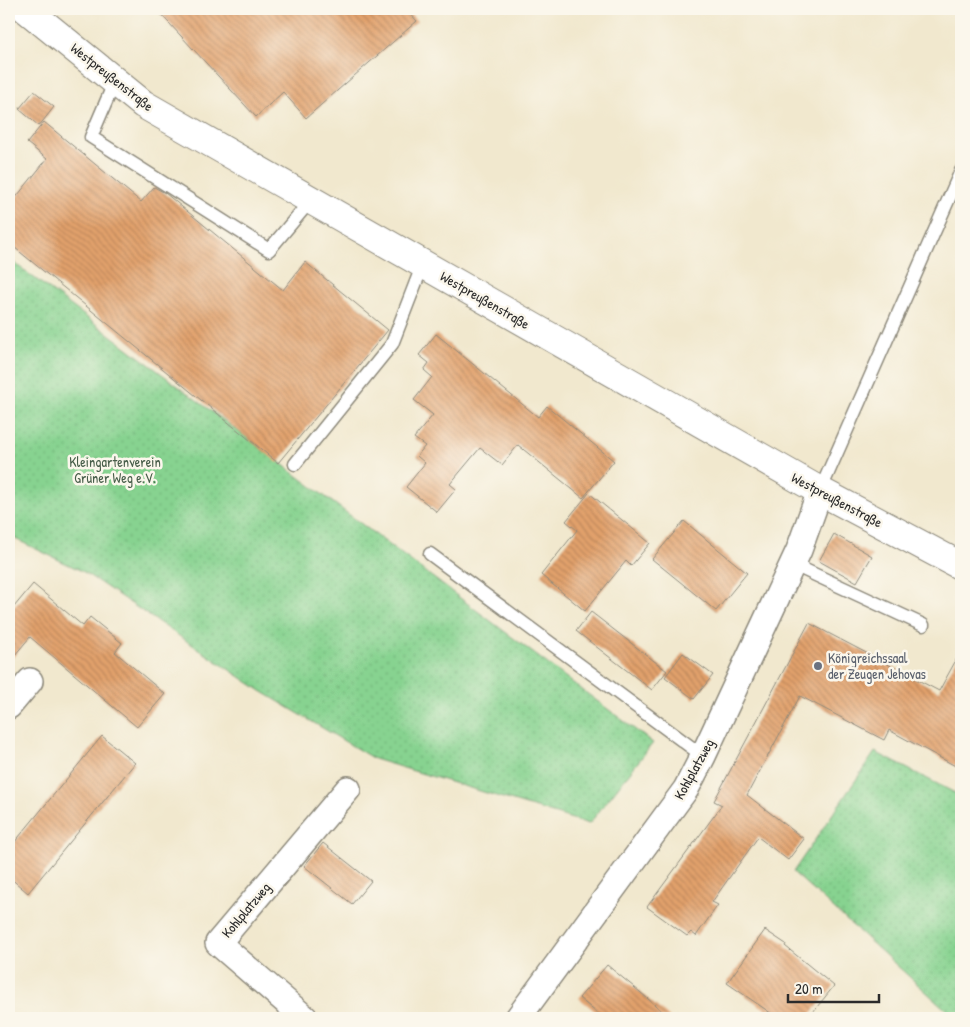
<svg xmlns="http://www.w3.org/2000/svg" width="970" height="1027" viewBox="0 0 970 1027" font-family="'Patrick Hand',sans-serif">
  <defs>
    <pattern id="grass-dots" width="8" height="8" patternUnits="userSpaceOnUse" patternTransform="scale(1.25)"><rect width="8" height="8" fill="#87d390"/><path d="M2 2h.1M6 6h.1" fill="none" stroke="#75b57c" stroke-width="1.8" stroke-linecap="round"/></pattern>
    <pattern id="building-back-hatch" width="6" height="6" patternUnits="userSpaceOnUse" patternTransform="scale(1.25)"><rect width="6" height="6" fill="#e2a16c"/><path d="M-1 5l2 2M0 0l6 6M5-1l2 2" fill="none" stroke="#b78359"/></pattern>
  </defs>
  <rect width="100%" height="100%" fill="#fbf7ec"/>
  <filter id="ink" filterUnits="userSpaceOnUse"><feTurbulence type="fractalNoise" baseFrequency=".02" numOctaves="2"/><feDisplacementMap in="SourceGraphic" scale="10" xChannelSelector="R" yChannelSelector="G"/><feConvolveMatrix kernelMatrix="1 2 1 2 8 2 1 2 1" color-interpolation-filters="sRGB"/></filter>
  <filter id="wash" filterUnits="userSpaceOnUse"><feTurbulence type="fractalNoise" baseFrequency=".0096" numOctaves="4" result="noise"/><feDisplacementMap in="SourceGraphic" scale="20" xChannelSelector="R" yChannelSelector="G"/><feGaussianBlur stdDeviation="1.12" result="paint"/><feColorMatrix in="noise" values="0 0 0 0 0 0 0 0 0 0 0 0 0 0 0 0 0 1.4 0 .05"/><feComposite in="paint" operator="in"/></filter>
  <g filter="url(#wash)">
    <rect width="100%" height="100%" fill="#f1e8ce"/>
    <path fill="url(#grass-dots)" stroke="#597f5e" d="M 9,259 L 653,743 L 589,824 L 374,759 L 261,691 L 84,572 L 9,536 Z
      M 875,752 L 961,796 L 961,1018 L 956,1018 L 943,1007 L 793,872 Z"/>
    <g id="blocks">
      <path fill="url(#building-back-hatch)" d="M 156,9 L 406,9 L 417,21 L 306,118 L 283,92 L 256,117 Z
        M 34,91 L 54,107 L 39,126 L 19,109 Z
        M 44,122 L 141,202 L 154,187 L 165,193 L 283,290 L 305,262 L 388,330 L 278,463 L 9,243 L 9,206 L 47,159 L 27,143 Z
        M 436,334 L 538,417 L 547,406 L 614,461 L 583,498 L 518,445 L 502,465 L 480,448 L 450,484 L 456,489 L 437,512 L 406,487 L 425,463 L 417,456 L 425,446 L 414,438 L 433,415 L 414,400 L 432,377 L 424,370 L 429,363 L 419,355 Z
        M 589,493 L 650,543 L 631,566 L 626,561 L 585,611 L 541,575 L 577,530 L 566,521 Z
        M 684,521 L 747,573 L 716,611 L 652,559 Z
        M 834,534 L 872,556 L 857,582 L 819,561 Z
        M 33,584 L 83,626 L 90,617 L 122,643 L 115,652 L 165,694 L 137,727 L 30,637 L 9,662 L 9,613 Z
        M 591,612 L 667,671 L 652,690 L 576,631 Z
        M 809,623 L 939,691 L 961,651 L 961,769 L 889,730 L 884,740 L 800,696 L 747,795 L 804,839 L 788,860 L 758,837 L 712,902 L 718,905 L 696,936 L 691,932 L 687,936 L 647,907 L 722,805 L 714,801 Z
        M 683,653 L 713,675 L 694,699 L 665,677 Z
        M 102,736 L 135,763 L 28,893 L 9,877 L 9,849 Z
        M 323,843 L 371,881 L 352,904 L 304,866 Z
        M 765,930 L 786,944 L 785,946 L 834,986 L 808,1018 L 778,1018 L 727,983 Z
        M 607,965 L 640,992 L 670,1018 L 603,1018 L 579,998 Z"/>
    </g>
  </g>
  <g filter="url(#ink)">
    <use href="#blocks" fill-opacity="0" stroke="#8e8a7c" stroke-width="1"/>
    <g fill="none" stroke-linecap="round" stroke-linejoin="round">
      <defs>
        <path id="service" d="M 115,81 L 91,137 L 269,250 L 311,200
          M 295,464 L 392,344 L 423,264
          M 820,491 L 961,171
          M 430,554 L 703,756
          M 792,564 L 923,625"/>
        <path id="minor" d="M 9,706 L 30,681
          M 305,1018 L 218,943 L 348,789
          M 518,1018 L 686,789 L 703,756 L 799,550 L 820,491"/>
        <path id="tertiary" d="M 26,9 L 143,104 L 820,491 L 961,566"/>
      </defs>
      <use href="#service" stroke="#8e8a7c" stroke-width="15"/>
      <use href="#minor" stroke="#8e8a7c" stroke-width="28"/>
      <use href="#tertiary" stroke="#8e8a7c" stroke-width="30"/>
      <use href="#service" stroke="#fff" stroke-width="12"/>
      <use href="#minor" stroke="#fff" stroke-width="25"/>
      <use href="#tertiary" stroke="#fff" stroke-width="28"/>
    </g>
  </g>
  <circle fill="#6b7280" stroke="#fbf7ec" stroke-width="2" cx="818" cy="666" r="5"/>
  <g text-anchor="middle" stroke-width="5" stroke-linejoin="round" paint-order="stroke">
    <g font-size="14" fill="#2b2b2b" stroke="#fbf7ec">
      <text transform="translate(112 77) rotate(38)" y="5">Westpreußenstraße</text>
      <text transform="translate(485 300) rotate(30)" y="5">Westpreußenstraße</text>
      <text transform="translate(837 500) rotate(28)" y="5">Westpreußenstraße</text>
      <text transform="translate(694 769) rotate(-61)" y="5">Kohlplatzweg</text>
      <text transform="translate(246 910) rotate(-50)" y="5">Kohlplatzweg</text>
    </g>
    <g font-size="14" fill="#475d49" stroke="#fbf7ec">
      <text x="115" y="467">Kleingartenverein<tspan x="115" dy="16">Grüner Weg e.V.</tspan></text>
    </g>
    <g font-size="14" fill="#5b616d" stroke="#fbf7ec" text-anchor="start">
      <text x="828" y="663">Königreichssaal<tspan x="828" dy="16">der Zeugen Jehovas</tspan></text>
    </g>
  </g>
  <rect width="970" height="1027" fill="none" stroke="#fbf7ec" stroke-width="30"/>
  <path d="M788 994v8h91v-8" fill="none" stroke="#2b2b2b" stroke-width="2.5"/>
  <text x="795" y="994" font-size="15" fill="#2b2b2b" stroke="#fbf7ec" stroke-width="4" paint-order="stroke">20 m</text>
</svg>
